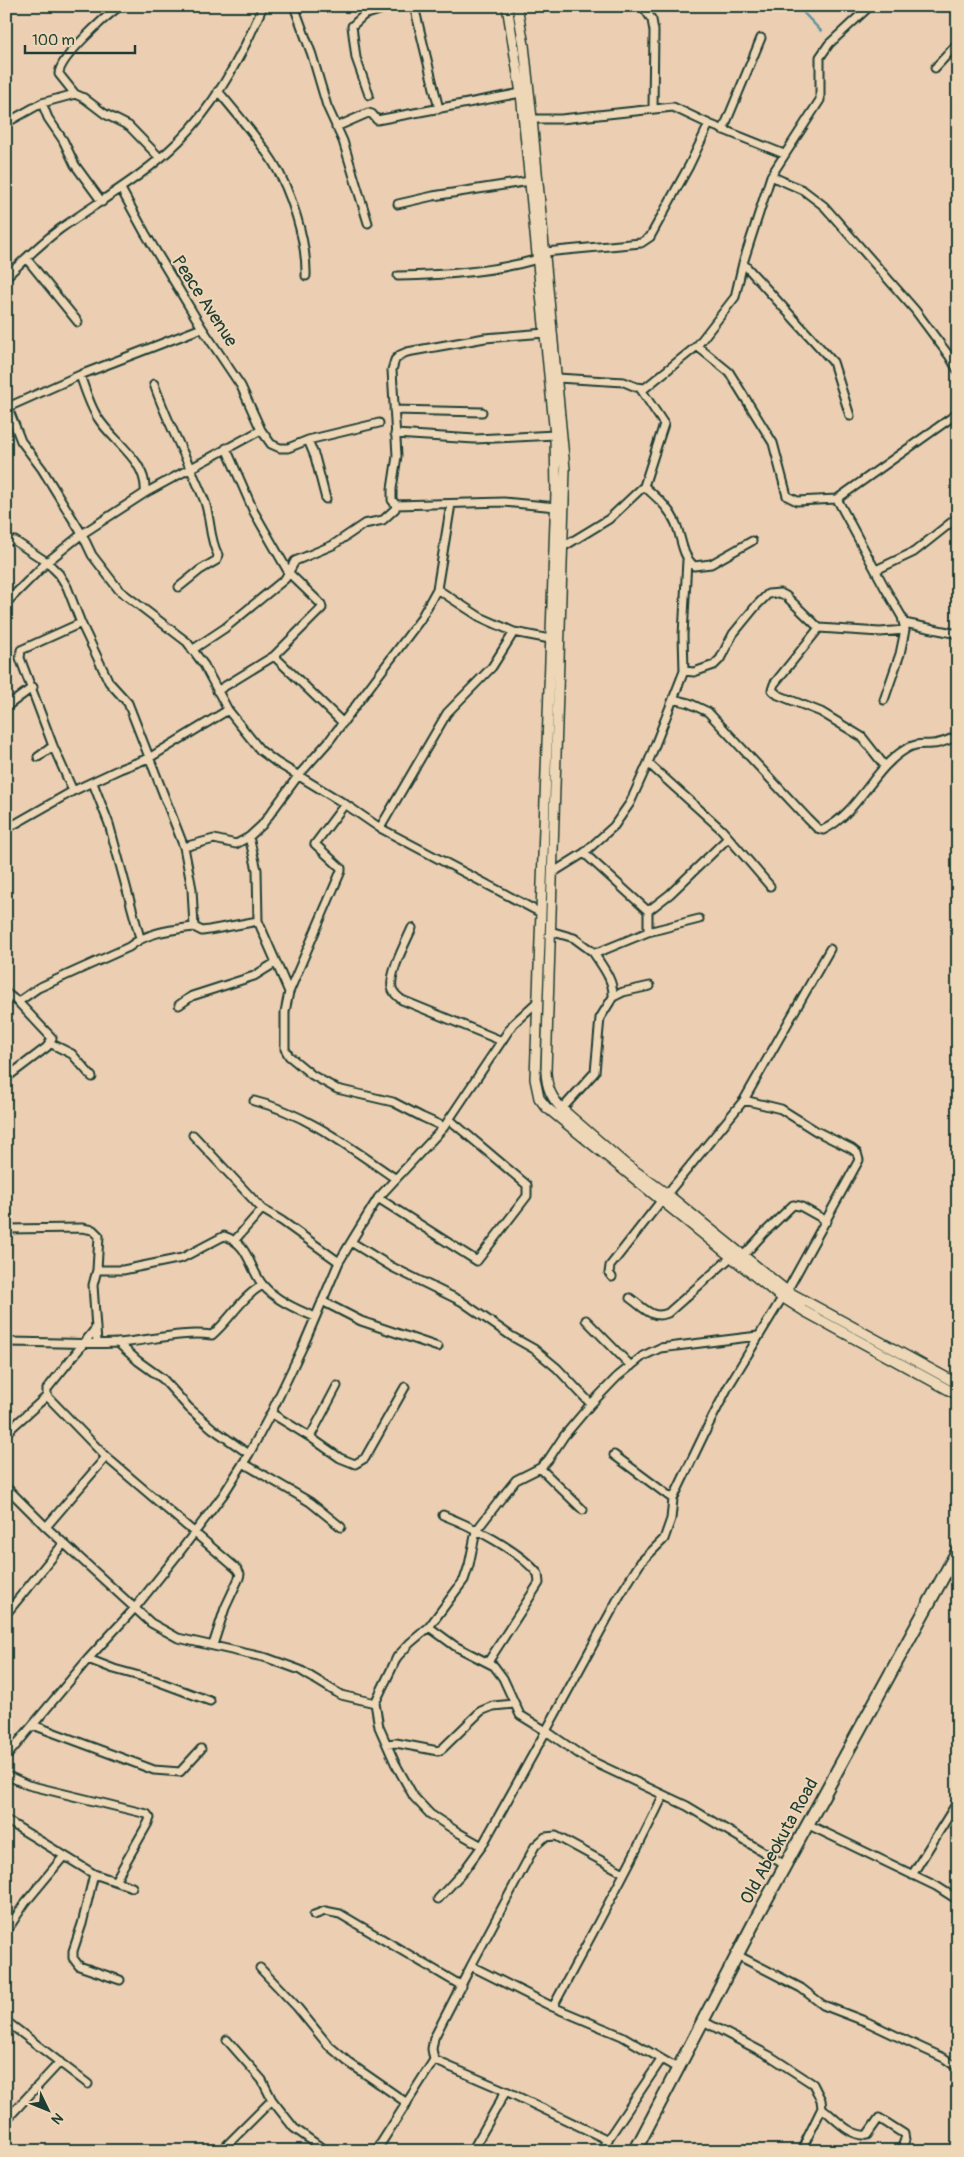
<svg xmlns="http://www.w3.org/2000/svg" width="964" height="2157" viewBox="0 0 964 2157" font-family="Pangolin,sans-serif">
  <rect width="100%" height="100%" fill="#eccfb2"/>
  <filter id="ink" filterUnits="userSpaceOnUse"><feTurbulence type="fractalNoise" baseFrequency=".02" numOctaves="2"/><feDisplacementMap in="SourceGraphic" scale="10" xChannelSelector="R" yChannelSelector="G"/><feConvolveMatrix kernelMatrix="1 2 1 2 8 2 1 2 1" color-interpolation-filters="sRGB"/></filter>
  <g filter="url(#ink)">
    <g fill="none" stroke-linecap="round" stroke-linejoin="round">
      <path stroke="#5c949e" stroke-width="2.5" d="M 797,6 L 821,31"/>
      <defs>
        <path id="minor" d="M 294,6 L 312,55 L 327,106 L 343,141 L 368,223
          M 414,6 L 439,109
          M 643,6 L 652,20 L 654,31 L 653,109
          M 935,68 L 958,43
          M 218,91 C 237,114 257,137 273,162 C 291,191 307,241 306,276
          M 75,94 L 59,74 C 59,58 106,16 120,6
          M 369,95 L 356,58 L 352,26 L 364,15 L 392,6
          M 42,103 L 48,118 L 63,140 L 75,165 L 102,202
          M 532,119 L 561,119 L 673,107 L 709,124 L 784,154
          M 6,123 L 42,103 L 75,94 L 84,98 L 105,114 L 129,126 L 160,158
          M 336,127 L 368,113 L 372,114 L 377,120 L 521,93
          M 723,130 L 761,38
          M 771,176 L 803,190 L 824,206 L 915,310 L 950,357 L 958,371
          M 121,189 L 145,233 L 202,328 L 241,386 L 261,430 L 271,444 L 280,448 L 288,448 L 308,440 L 379,423
          M 398,204 L 433,196 L 530,181
          M 545,252 L 641,243 L 650,237 L 689,166 L 709,124
          M 26,258 L 78,322
          M 743,263 L 833,362 L 850,416
          M 398,276 C 445,275 493,272 538,259
          M 6,277 C 24,260 41,243 60,229 C 101,200 144,176 179,141 C 216,104 243,54 263,6
          M 545,333 L 485,338 L 407,352 L 400,355 L 395,360 L 392,370 L 397,456 L 392,489 L 392,500 L 396,505 L 504,502 L 556,507
          M 697,346 L 729,372 L 773,443 L 787,496 L 797,501 L 837,499 L 958,413
          M 80,375 C 85,389 90,406 98,418 C 113,442 148,461 145,493
          M 557,378 L 624,382 L 636,387 L 645,388 L 697,346 L 735,297 L 743,263 L 771,176 L 820,100 L 820,57 L 829,44 L 870,6
          M 154,384 C 168,425 189,462 205,502 C 211,520 209,538 218,555 L 217,560 L 200,570 L 179,587
          M 6,403 L 21,441 L 42,469 L 82,534 L 92,555 L 119,590 L 187,642 L 204,665 L 228,710 L 260,750 L 276,762 L 345,804 L 380,828 L 541,913
          M 8,407 L 80,375 L 202,328
          M 394,410 L 482,412
          M 395,434 L 475,439 L 555,435
          M 308,440 L 315,457 L 326,499
          M 644,486 C 657,498 669,507 676,524 C 682,539 682,556 694,566 L 711,564 L 752,541
          M 837,499 L 885,588 L 902,617 L 905,630 L 900,654 L 884,700
          M 6,540 L 15,541 L 27,549 L 47,562 L 59,574 L 67,587 L 81,623 L 109,682 L 128,703 L 184,847 L 192,889 L 194,927 L 202,931 L 209,930 L 258,921
          M 563,547 L 609,519 L 644,486 L 664,424 L 640,388
          M 876,570 L 914,552 L 958,517
          M 437,589 L 451,504
          M 6,603 L 47,562 L 82,534 L 145,493 L 261,430
          M 904,623 L 958,634
          M 819,628 L 774,684 L 772,690 L 778,695 L 821,712 L 862,737 L 884,765
          M 192,650 L 225,628 L 285,579 L 295,561 L 333,545 L 364,524 L 383,520 L 395,509 L 396,505
          M 274,656 L 343,723
          M 684,671 L 694,672 L 714,665 L 720,659 L 733,634 L 756,606 L 768,594 L 780,593 L 786,596 L 819,628 L 880,632 L 905,630
          M 217,691 L 274,656 L 322,608 L 321,604 L 289,573 L 254,512 L 226,448
          M 673,699 L 689,703 L 708,712 L 808,819 L 817,828 L 823,830 C 860,812 872,769 906,749 C 915,743 922,745 932,744 C 941,744 950,739 958,736
          M 6,707 L 33,687
          M 38,757 L 53,746
          M 648,763 L 722,830 L 770,886
          M 93,783 L 109,824 L 140,938
          M 73,791 L 53,746 L 20,658 L 21,650 L 81,623
          M 345,804 L 315,844 L 341,868 L 341,871 L 289,992 L 285,1012 L 285,1049 L 289,1056 L 312,1075 L 337,1089 L 393,1102 L 422,1117 L 444,1127 L 513,1024 L 538,1001
          M 380,828 L 447,713 L 492,667 L 514,632
          M 6,829 L 73,791 L 120,769 L 149,758 L 228,710
          M 249,837 L 257,870 L 258,921 L 289,992
          M 184,847 L 214,839 L 236,844 L 249,837 L 262,825 L 298,776 L 329,741 L 420,620 L 437,589 L 480,617 L 514,632 L 550,639
          M 552,873 L 584,853 L 614,826 L 630,803 L 648,763 L 684,671 L 683,635 L 687,560
          M 648,911 L 670,894 L 728,838
          M 412,928 C 406,942 389,973 392,988 C 393,993 398,997 402,1000 L 502,1041
          M 550,931 L 574,938 L 593,952 L 599,952 L 648,932 L 648,911 L 584,853
          M 648,932 L 699,919
          M 593,952 C 602,966 614,980 613,997
          M 6,993 L 18,1002 L 52,1038 L 47,1047 L 6,1078
          M 18,1002 L 38,988 L 129,947 C 147,932 170,930 194,927
          M 179,1005 L 192,996 L 254,976 L 275,963
          M 50,1043 L 72,1054 L 92,1077
          M 744,1100 L 781,1109 L 816,1131 L 852,1149 L 857,1153 L 859,1160 L 787,1291
          M 254,1101 C 306,1113 352,1149 396,1179
          M 562,1109 L 595,1072 L 600,1018 L 613,997 L 623,992 L 650,986
          M 193,1135 L 262,1209 L 282,1221 L 339,1262
          M 667,1194 L 744,1100 L 830,949
          M 378,1198 L 477,1261 L 527,1196 L 527,1185 L 450,1120
          M 6,1229 L 82,1228 L 93,1230 L 99,1236 L 97,1270 L 93,1285 L 97,1343
          M 235,1240 L 262,1209
          M 351,1242 L 392,1267 L 461,1301 L 511,1336 L 534,1349 L 557,1368 L 591,1404
          M 743,1256 L 765,1232 L 793,1205 L 800,1206 L 827,1221
          M 97,1270 L 123,1270 L 182,1258 L 224,1236 C 249,1244 248,1265 262,1284 C 275,1300 296,1309 315,1317
          M 612,1277 L 609,1273 L 610,1266 L 661,1201
          M 630,1298 C 643,1307 652,1320 668,1313 L 730,1258
          M 782,1298 L 728,1387 L 708,1426 L 673,1499 L 671,1519 L 664,1539 L 641,1562 L 620,1595 L 546,1731 L 585,1758 L 687,1806 L 785,1865
          M 322,1301 L 361,1321 L 438,1347
          M 586,1320 L 631,1366
          M 96,1328 L 47,1389 L 47,1396 L 106,1457 L 237,1569 L 240,1574 L 239,1578 L 225,1608 L 213,1645
          M 6,1342 C 43,1342 80,1345 117,1343 C 149,1341 180,1331 212,1335 C 230,1320 242,1296 263,1285
          M 118,1343 L 138,1361 L 163,1379 L 189,1408 L 213,1429 L 249,1454
          M 271,1413 L 310,1437 L 340,1458 L 355,1464 L 365,1458 L 405,1387
          M 6,1433 L 47,1396
          M 310,1437 L 337,1386
          M 614,1455 L 673,1499
          M 243,1463 L 310,1502 L 341,1527
          M 540,1468 L 583,1510
          M 6,1487 L 46,1527 L 151,1623 L 178,1638 L 267,1658 L 300,1670 L 341,1695 L 375,1703
          M 443,1515 C 471,1526 519,1550 538,1574 L 539,1583 L 488,1662
          M 46,1527 L 106,1457
          M 6,1614 L 64,1543
          M 429,1627 L 455,1646 L 494,1666 L 503,1678 L 520,1715 L 546,1731 L 482,1846 L 463,1872 L 438,1899
          M 88,1659 L 114,1669 L 154,1680 L 210,1701
          M 33,1725 L 154,1770 L 180,1772 L 201,1749
          M 387,1744 L 396,1743 L 438,1751 L 442,1749 L 481,1711 L 493,1706 L 514,1704
          M 6,1757 L 88,1659 L 134,1609 L 179,1553 L 223,1495 L 249,1454 L 271,1413 L 304,1344 L 339,1262 L 351,1242 L 378,1198 L 444,1127
          M 6,1775 L 28,1785 L 147,1814 L 150,1818 L 148,1823 L 115,1881
          M 6,1820 L 94,1874 L 132,1887
          M 809,1825 L 936,1886 L 958,1900
          M 482,1846 L 459,1833 L 430,1814 L 414,1797 L 395,1763 L 379,1727 L 375,1703 L 391,1670 L 397,1657 L 410,1643 L 429,1627 L 464,1580 L 469,1565 L 476,1531 L 503,1496 L 516,1480 L 540,1468 L 548,1460 L 564,1436 L 591,1404 L 617,1377 L 643,1356 L 660,1348 L 758,1336
          M 624,1873 L 556,1836 L 545,1837 L 535,1846 L 471,1966 L 553,2007 L 622,2036 L 677,2068
          M 94,1874 L 82,1924 L 73,1951 L 73,1958 L 79,1966 L 120,1980
          M 912,1875 L 958,1801
          M 314,1915 L 325,1911 L 340,1914 L 462,1986
          M 6,1932 L 25,1903 L 64,1856
          M 737,1955 L 801,1988 L 823,2005 L 867,2022 L 922,2048 L 944,2058 L 958,2068
          M 260,1968 L 297,2007 L 328,2045 L 348,2062 L 407,2103
          M 553,2007 C 590,1937 629,1868 663,1796
          M 6,2021 L 88,2084
          M 703,2021 L 770,2056 L 813,2084 L 821,2100 L 822,2108 L 801,2151
          M 227,2040 L 262,2080 L 272,2100 L 294,2128 L 326,2151
          M 434,2060 L 506,2091 L 608,2140
          M 822,2108 C 835,2118 850,2137 867,2135 L 879,2118 L 904,2134 L 905,2140 L 900,2151
          M 6,2120 L 60,2062
          M 221,2151 L 272,2100
          M 376,2151 L 434,2060 L 432,2049 L 434,2038 L 471,1966
          M 472,2151 L 506,2091
          M 600,2151 L 661,2060"/>
        <path id="tertiary" d="M 507,6 L 521,93 L 555,435 L 556,493 L 535,1079 L 539,1098 L 546,1107 L 777,1294 L 804,1311 L 958,1395
          M 517,6 L 524,45 L 532,119 L 565,469 L 546,1072 C 547,1088 551,1097 562,1109 L 624,1163 L 667,1194 L 787,1291 L 958,1384"/>
        <path id="trunk" d="M 635,2151 L 758,1915 L 958,1550"/>
      </defs>
      <use href="#minor" stroke="#1f3d34" stroke-width="11"/>
      <use href="#tertiary" stroke="#1f3d34" stroke-width="12"/>
      <use href="#trunk" stroke="#1f3d34" stroke-width="15"/>
      <use href="#minor" stroke="#eed7b7" stroke-width="7"/>
      <use href="#tertiary" stroke="#eed7b7" stroke-width="9"/>
      <use href="#trunk" stroke="#eed7b7" stroke-width="11"/>
    </g>
  </g>
  <g text-anchor="middle" stroke-width="4" stroke-linejoin="round" paint-order="stroke">
    <g font-size="18" fill="#1f3d34" stroke="#eed7b7">
      <text transform="translate(205 301) rotate(57)" y="6">Peace Avenue</text>
      <text transform="translate(779 1841) rotate(-61)" y="6">Old Abeokuta Road</text>
    </g>
  </g>
  <rect width="964" height="2157" fill="none" stroke="#eed7b7" stroke-width="25"/>
  <rect x="12" y="12" width="939" height="2132" fill="none" stroke="#1f3d34" stroke-width="2" filter="url(#ink)"/>
  <g transform="translate(48 2110) rotate(133)" stroke="#eed7b7" stroke-width="4" paint-order="stroke">
  <path d="M0-4L9 19L0 12L-9 19Z" fill="#1f3d34"/>
  <text y="-8" font-size="14" font-weight="bold" text-anchor="middle" fill="#1f3d34">N</text>
  </g>
  <path d="M25 45v8h110v-8" fill="none" stroke="#1f3d34" stroke-width="2.5"/>
  <text x="32" y="45" font-size="15" fill="#1f3d34" stroke="#eed7b7" stroke-width="4" paint-order="stroke">100 m</text>
</svg>
